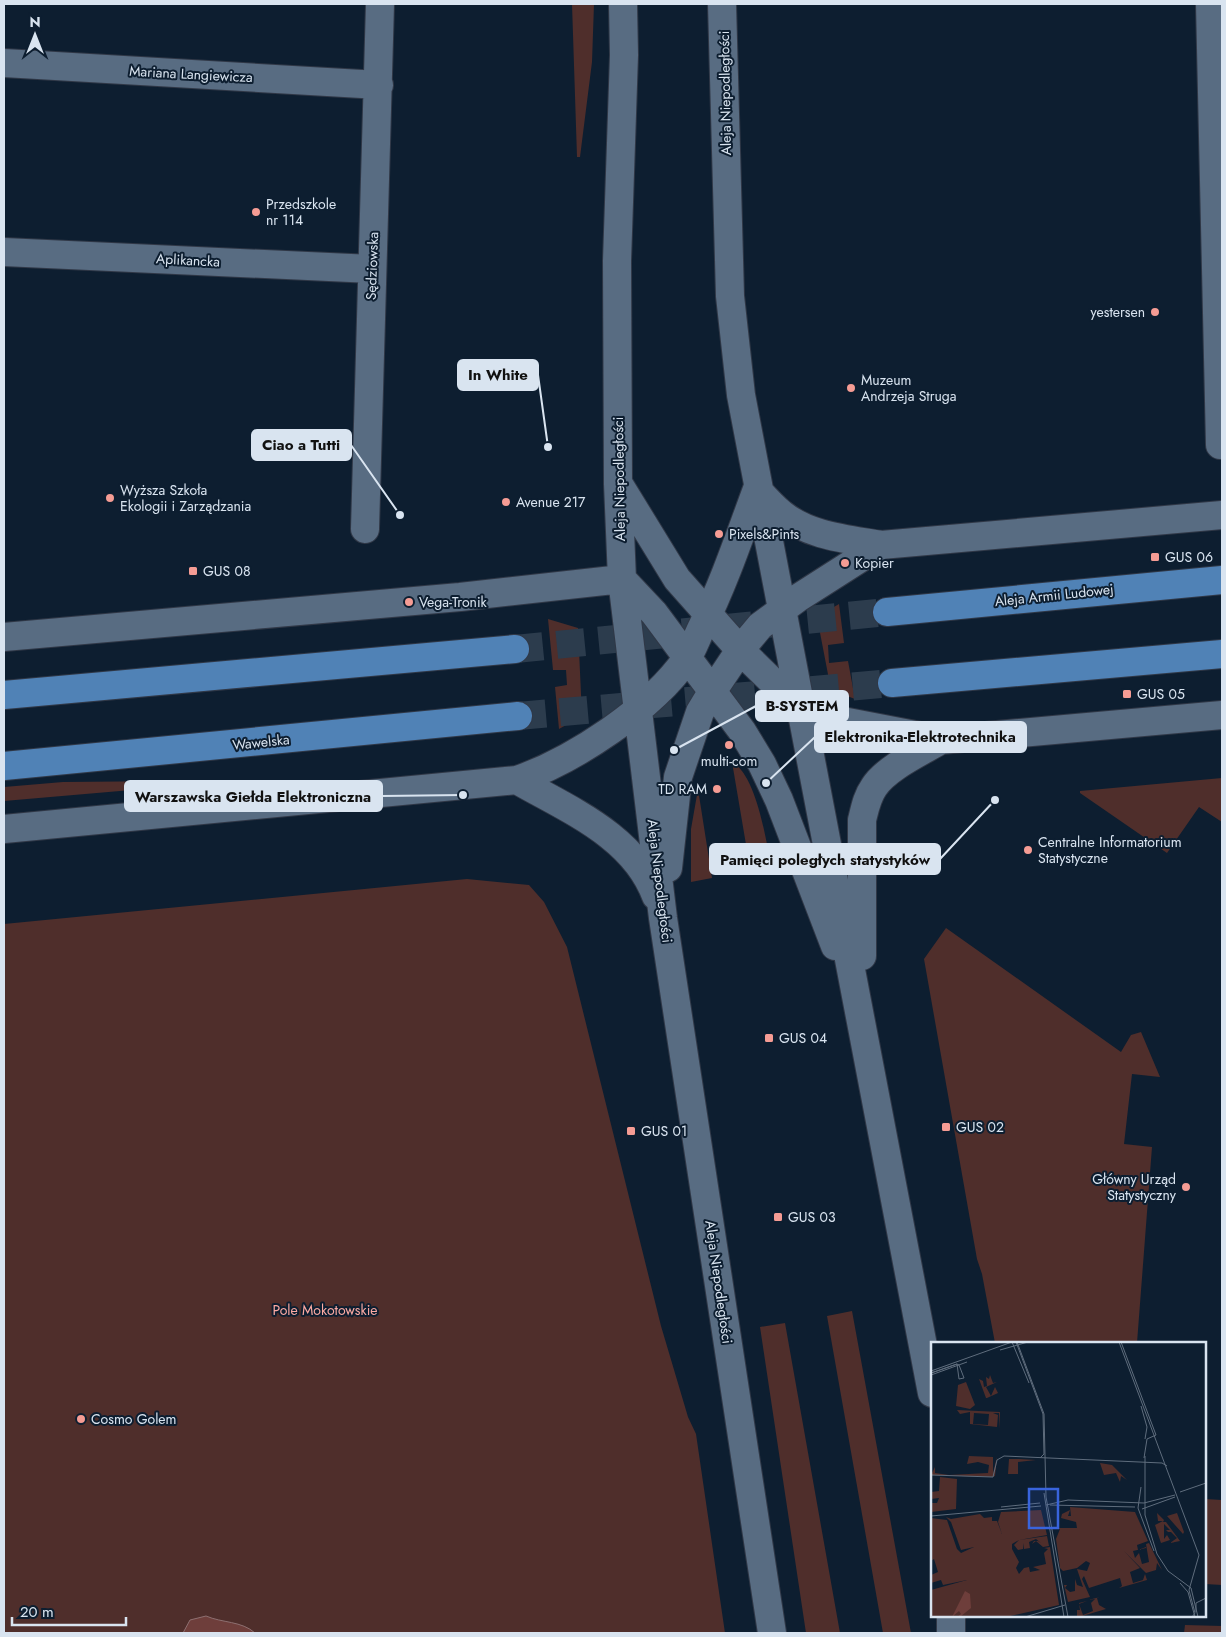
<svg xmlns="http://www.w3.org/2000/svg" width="1226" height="1637" viewBox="0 0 1226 1637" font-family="Jost,sans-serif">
  <rect width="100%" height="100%" fill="#0d1e30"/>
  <path fill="#4f2e2b" d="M 572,4 L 594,4 L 592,62 L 580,157 L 577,157 Z
    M 839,604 L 844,643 L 828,645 L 829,663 L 848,661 L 855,699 L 831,690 L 817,617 Z
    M 548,619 L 578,628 L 582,716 L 559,729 L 555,687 L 567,685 L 566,670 L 553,670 Z
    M 732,762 C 757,775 767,845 772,871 L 751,874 Z
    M 1222,778 L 1222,822 L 1199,807 L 1167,853 L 1080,793 L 1080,791 Z
    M 177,781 L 178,786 L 4,801 L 4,787 L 63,782 Z
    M 698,789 L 712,878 L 691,882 L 691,829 Z
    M 467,879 L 529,885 L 544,902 L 567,947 L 661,1326 L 688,1417 L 696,1434 L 725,1633 L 4,1633 L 4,924 Z
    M 946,928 L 1121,1052 L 1131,1035 L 1141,1032 L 1160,1077 L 1132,1074 L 1124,1144 L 1152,1147 L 1137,1343 L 1107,1341 L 1106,1343 L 995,1343 L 982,1274 L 977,1259 L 924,959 Z
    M 852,1311 L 911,1633 L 883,1633 L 827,1316 Z
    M 785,1323 L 840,1633 L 806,1633 L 760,1327 Z
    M 1205,1499 L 1222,1500 L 1222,1585 L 1205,1584 Z
    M 1185,1625 L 1222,1626 L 1222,1633 L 1184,1633 Z"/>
  <path fill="#6e3e3b" stroke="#8e7071" d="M 206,1616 C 222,1623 242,1621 255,1633 L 183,1633 L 190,1620 Z"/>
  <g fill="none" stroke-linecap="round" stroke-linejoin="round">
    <path stroke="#2c3c4d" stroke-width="28" stroke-dasharray="28 14" stroke-linecap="butt" d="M 515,649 L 887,612
      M 518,716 L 892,683"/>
    <defs>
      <path id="street" d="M 1210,4 L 1220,445
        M 4,63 L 379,85
        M 4,252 L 372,269
        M 365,529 L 380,4"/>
      <path id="secondary" d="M 623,4 L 624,55 L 617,261 L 618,484 L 622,579 L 663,918 L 772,1633
        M 722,4 L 730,296 L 741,395 L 932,1393
        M 620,486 L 677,579 L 740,650 L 783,692 L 832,719 L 941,740 L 1222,715
        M 757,489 C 765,498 773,507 782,514 C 809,536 847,539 881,545 L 1222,515
        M 622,579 L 654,613 L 742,731 L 762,764 L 779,800 L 835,946
        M 4,637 L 460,597 L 622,579
        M 517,780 C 569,810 634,836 656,896
        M 4,829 L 517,780 C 574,760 652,709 687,658 C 693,649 697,637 702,627 C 724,583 740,535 757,489
        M 668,868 L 678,777 L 700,712 L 712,692 L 740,650 L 760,626 L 798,598 L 881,545
        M 862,956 L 862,820 C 865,808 867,797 874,787 C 886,768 921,752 941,740
        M 951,1616 L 951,1633"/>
      <path id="primary" d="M 887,612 L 1222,580
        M 892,683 L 1222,654
        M 4,695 L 515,649
        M 4,766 L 518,716"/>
    </defs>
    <use href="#street" stroke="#303847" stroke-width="30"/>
    <use href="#secondary" stroke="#303847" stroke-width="30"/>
    <use href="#primary" stroke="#303847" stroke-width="30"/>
    <use href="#street" stroke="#586c82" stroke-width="28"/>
    <use href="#secondary" stroke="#586c82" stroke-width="28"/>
    <use href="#primary" stroke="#5082b6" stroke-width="28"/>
  </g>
  <g fill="#f59c94" stroke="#0d1e30" stroke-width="2">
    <circle cx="256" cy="212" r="5"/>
    <circle cx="1155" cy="312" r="5"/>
    <circle cx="851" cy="388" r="5"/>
    <circle cx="110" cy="498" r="5"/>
    <circle cx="506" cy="502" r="5"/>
    <circle cx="719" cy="534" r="5"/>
    <rect x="1150" y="552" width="10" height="10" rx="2.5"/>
    <circle cx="845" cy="563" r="5"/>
    <rect x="188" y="566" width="10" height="10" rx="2.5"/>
    <circle cx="409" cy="602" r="5"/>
    <rect x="1122" y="689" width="10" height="10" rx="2.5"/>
    <circle cx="729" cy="745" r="5"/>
    <circle cx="717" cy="789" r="5"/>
    <circle cx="1028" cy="850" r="5"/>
    <rect x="764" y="1033" width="10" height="10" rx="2.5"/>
    <rect x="941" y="1122" width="10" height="10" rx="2.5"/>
    <rect x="626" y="1126" width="10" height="10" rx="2.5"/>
    <circle cx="1186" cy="1187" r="5"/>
    <rect x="773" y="1212" width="10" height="10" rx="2.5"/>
    <circle cx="81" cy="1419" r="5"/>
  </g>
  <g text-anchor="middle" stroke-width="4" stroke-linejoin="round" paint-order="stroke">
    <g font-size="14" fill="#d9e4f0" stroke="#0d1e30">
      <text transform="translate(191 74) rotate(3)" y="5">Mariana Langiewicza</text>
      <text transform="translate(725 93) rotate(-91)" y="5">Aleja Niepodległości</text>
      <text transform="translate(188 260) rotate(3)" y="5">Aplikancka</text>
      <text transform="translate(372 266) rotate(-88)" y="5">Sędziowska</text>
      <text transform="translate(619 479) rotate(-91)" y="5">Aleja Niepodległości</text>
      <text transform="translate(1054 595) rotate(-6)" y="5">Aleja Armii Ludowej</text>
      <text transform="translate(261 742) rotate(-6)" y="5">Wawelska</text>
      <text transform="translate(660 881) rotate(83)" y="5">Aleja Niepodległości</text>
      <text transform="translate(719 1282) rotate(82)" y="5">Aleja Niepodległości</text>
    </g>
    <g font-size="14" fill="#d9e4f0" stroke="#0d1e30" text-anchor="start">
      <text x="266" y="209">Przedszkole<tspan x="266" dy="16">nr 114</tspan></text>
      <text x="1145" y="317" text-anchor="end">yestersen</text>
      <text x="861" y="385">Muzeum<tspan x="861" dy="16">Andrzeja Struga</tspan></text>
      <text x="120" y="495">Wyższa Szkoła<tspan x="120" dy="16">Ekologii i Zarządzania</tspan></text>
      <text x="516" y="507">Avenue 217</text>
      <text x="729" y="539">Pixels&amp;Pints</text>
      <text x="1165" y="562">GUS 06</text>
      <text x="855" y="568">Kopier</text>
      <text x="203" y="576">GUS 08</text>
      <text x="419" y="607">Vega-Tronik</text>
      <text x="1137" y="699">GUS 05</text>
      <text x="729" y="766" text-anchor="middle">multi-com</text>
      <text x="707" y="794" text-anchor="end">TD RAM</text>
      <text x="1038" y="847">Centralne Informatorium<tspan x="1038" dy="16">Statystyczne</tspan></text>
      <text x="779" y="1043">GUS 04</text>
      <text x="956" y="1132">GUS 02</text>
      <text x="641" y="1136">GUS 01</text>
      <text x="1176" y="1184" text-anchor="end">Główny Urząd<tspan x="1176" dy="16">Statystyczny</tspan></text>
      <text x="788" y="1222">GUS 03</text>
      <text x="91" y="1424">Cosmo Golem</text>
    </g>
    <g font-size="14" fill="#fcaaa3" stroke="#0d1e30">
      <text x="325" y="1315">Pole Mokotowskie</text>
    </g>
  </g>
  <g transform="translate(931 1342)">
    <rect width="275" height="275" fill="#0d1e30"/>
    <path d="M 59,33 L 62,41 L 66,40 L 55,45 L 60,54 L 64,45 L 67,51 L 56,56 L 54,48 L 56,56 L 55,56 L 48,37 L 52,39 L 53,45 L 56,44 L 55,35 L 58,37 ZM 35,40 L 44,63 L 39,67 L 25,64 L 27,43 ZM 26,68 L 69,70 L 68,87 L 68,71 L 62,71 L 67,73 L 66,85 L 39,82 L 39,70 L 29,72 ZM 43,71 L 58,72 L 57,83 L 42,82 ZM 38,114 L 62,115 L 62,131 L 66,115 L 64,134 L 61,135 L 0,133 L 4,125 L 4,131 L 18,133 L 57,131 L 58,123 L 47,120 L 36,122 ZM 78,117 L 88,117 L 105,118 L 87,120 L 87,132 L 77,132 ZM 169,121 L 181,123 L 196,138 L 190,134 L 189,140 L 185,131 L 173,133 ZM 9,135 L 26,137 L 25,167 L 0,170 L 0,161 L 6,161 L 8,156 L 0,157 L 0,150 L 8,149 ZM 139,165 L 204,170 L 217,199 L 206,203 L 207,208 L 215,205 L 215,206 L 202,209 L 204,216 L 208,211 L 211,222 L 218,220 L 215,202 L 218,201 L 231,228 L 226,221 L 225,228 L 215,231 L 193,209 L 209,226 L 199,230 L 202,241 L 212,238 L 214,232 L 216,238 L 188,246 L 191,244 L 189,236 L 158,246 L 153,234 L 151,237 L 159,255 L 137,260 L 133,243 L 136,243 L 134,246 L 139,250 L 144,249 L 144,237 L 146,243 L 152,245 L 146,227 L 156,229 L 159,221 L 155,219 L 146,226 L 132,229 L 129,226 L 125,197 L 129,187 L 126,186 L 146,186 L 145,180 L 130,176 L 131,172 L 139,168 L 137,174 L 140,174 ZM 110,168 L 116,193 L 88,198 L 116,194 L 118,204 L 112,205 L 105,199 L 101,202 L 103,199 L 107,199 L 110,201 L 105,197 L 98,200 L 99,206 L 93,207 L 92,201 L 92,207 L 87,208 L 83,203 L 88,198 L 81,202 L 81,207 L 88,220 L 85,226 L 88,232 L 93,226 L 98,225 L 99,230 L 109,228 L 102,225 L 115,222 L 113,211 L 117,207 L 113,206 L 119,205 L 128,263 L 75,275 L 0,275 L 0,248 L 36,238 L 12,243 L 10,238 L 0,241 L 0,233 L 7,230 L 3,217 L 0,219 L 0,176 L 16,178 L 26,207 L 30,211 L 43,205 L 30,208 L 20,180 L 15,175 L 20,177 L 49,172 L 53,176 L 61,175 L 61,179 L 66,179 L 71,192 L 67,180 L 70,170 ZM 226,171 L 233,178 L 232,180 L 235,180 L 249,199 L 239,201 L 246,196 L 240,190 L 237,190 L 235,188 L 239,188 L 233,182 L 233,197 L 236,193 L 239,198 L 230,201 L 224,183 L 232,179 L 227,179 ZM 246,171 L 253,190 L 252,192 L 236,174 ZM 169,255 L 166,256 L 168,263 L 175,267 L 148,275 L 143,275 L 146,274 L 146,268 L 149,268 L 148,261 L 156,259 L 148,262 L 152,273 L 162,269 L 160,261 L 164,257 L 157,258 Z" fill="#4f2e2b" fill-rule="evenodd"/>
    <path d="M 34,249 L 39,252 L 40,266 L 29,275 L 26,275 L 30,272 L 28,269 L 21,275 Z" fill="#6e3e3b"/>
    <path fill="none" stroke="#5f6d7d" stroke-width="1" d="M 85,0 L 112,72 L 113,112 L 109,116M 86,0 L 113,72 L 115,155 L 137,275M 188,0 L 268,213 L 258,248 L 264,271 L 261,275 L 265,275M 190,0 L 225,93 L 216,97 L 213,116M 69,8 L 97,0M 0,29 L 81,0 L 98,41M 0,31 L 26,22 L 28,23 L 33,36 L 28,37 L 26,22 L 0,31M 0,33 L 36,20M 210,64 L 216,85 L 214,97M 214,114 L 214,173 L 226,212 L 237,229 L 260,246 L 267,275M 0,133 L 62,135 L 66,118 L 73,114 L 231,121 L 236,124M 210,145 L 207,166 L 223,209M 249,150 L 275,141M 113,151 L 133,275M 115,163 L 137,158 L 213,161 L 244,153M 119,163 L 204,165M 70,165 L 109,161M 211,167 L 244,155M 0,174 L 110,164M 249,241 L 257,250 L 264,275M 265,270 L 265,261 L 275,256M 94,275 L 134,263"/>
    <path fill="#3964dc" fill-opacity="0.15" stroke="#3964dc" stroke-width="2.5" d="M 98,147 L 127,147 L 127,186 L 98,186 Z"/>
    <rect width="275" height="275" fill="none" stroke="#d9e4f0" stroke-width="2.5"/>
  </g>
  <path fill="none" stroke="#d9e4f0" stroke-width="2" d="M548 447L538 375M400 515L351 445M674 750L756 706M766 783L815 737M463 795L382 796M995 800L940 859"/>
  <g fill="#d9e4f0" stroke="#0d1e30" stroke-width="2">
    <circle cx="548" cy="447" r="5"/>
    <circle cx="400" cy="515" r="5"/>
    <circle cx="674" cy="750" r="5"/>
    <circle cx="766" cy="783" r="5"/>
    <circle cx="463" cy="795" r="5"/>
    <circle cx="995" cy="800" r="5"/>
  </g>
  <g fill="#d9e4f0" stroke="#d9e4f0" stroke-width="2">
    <rect x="458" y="360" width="80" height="30" rx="5"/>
    <rect x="252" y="430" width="99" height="30" rx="5"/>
    <rect x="756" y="691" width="92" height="30" rx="5"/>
    <rect x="815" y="722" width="211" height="30" rx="5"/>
    <rect x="125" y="781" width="257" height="30" rx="5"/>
    <rect x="710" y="844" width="230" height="30" rx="5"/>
  </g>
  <g font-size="15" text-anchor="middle" font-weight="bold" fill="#111">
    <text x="498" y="380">In White</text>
    <text x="301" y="450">Ciao a Tutti</text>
    <text x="802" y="711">B-SYSTEM</text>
    <text x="920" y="742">Elektronika-Elektrotechnika</text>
    <text x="253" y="802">Warszawska Giełda Elektroniczna</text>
    <text x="825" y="865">Pamięci poległych statystyków</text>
  </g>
  <rect width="1226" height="1637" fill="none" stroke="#d9e4f0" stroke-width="10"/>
  <g transform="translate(35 35)" stroke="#0d1e30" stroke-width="4" paint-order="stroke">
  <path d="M0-4L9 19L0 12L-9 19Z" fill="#d9e4f0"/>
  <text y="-8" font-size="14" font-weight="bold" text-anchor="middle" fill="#d9e4f0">N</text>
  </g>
  <path d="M12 1617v8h114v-8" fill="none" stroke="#d9e4f0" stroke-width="2.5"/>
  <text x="20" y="1617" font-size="15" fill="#d9e4f0" stroke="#0d1e30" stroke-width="4" paint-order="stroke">20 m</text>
</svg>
